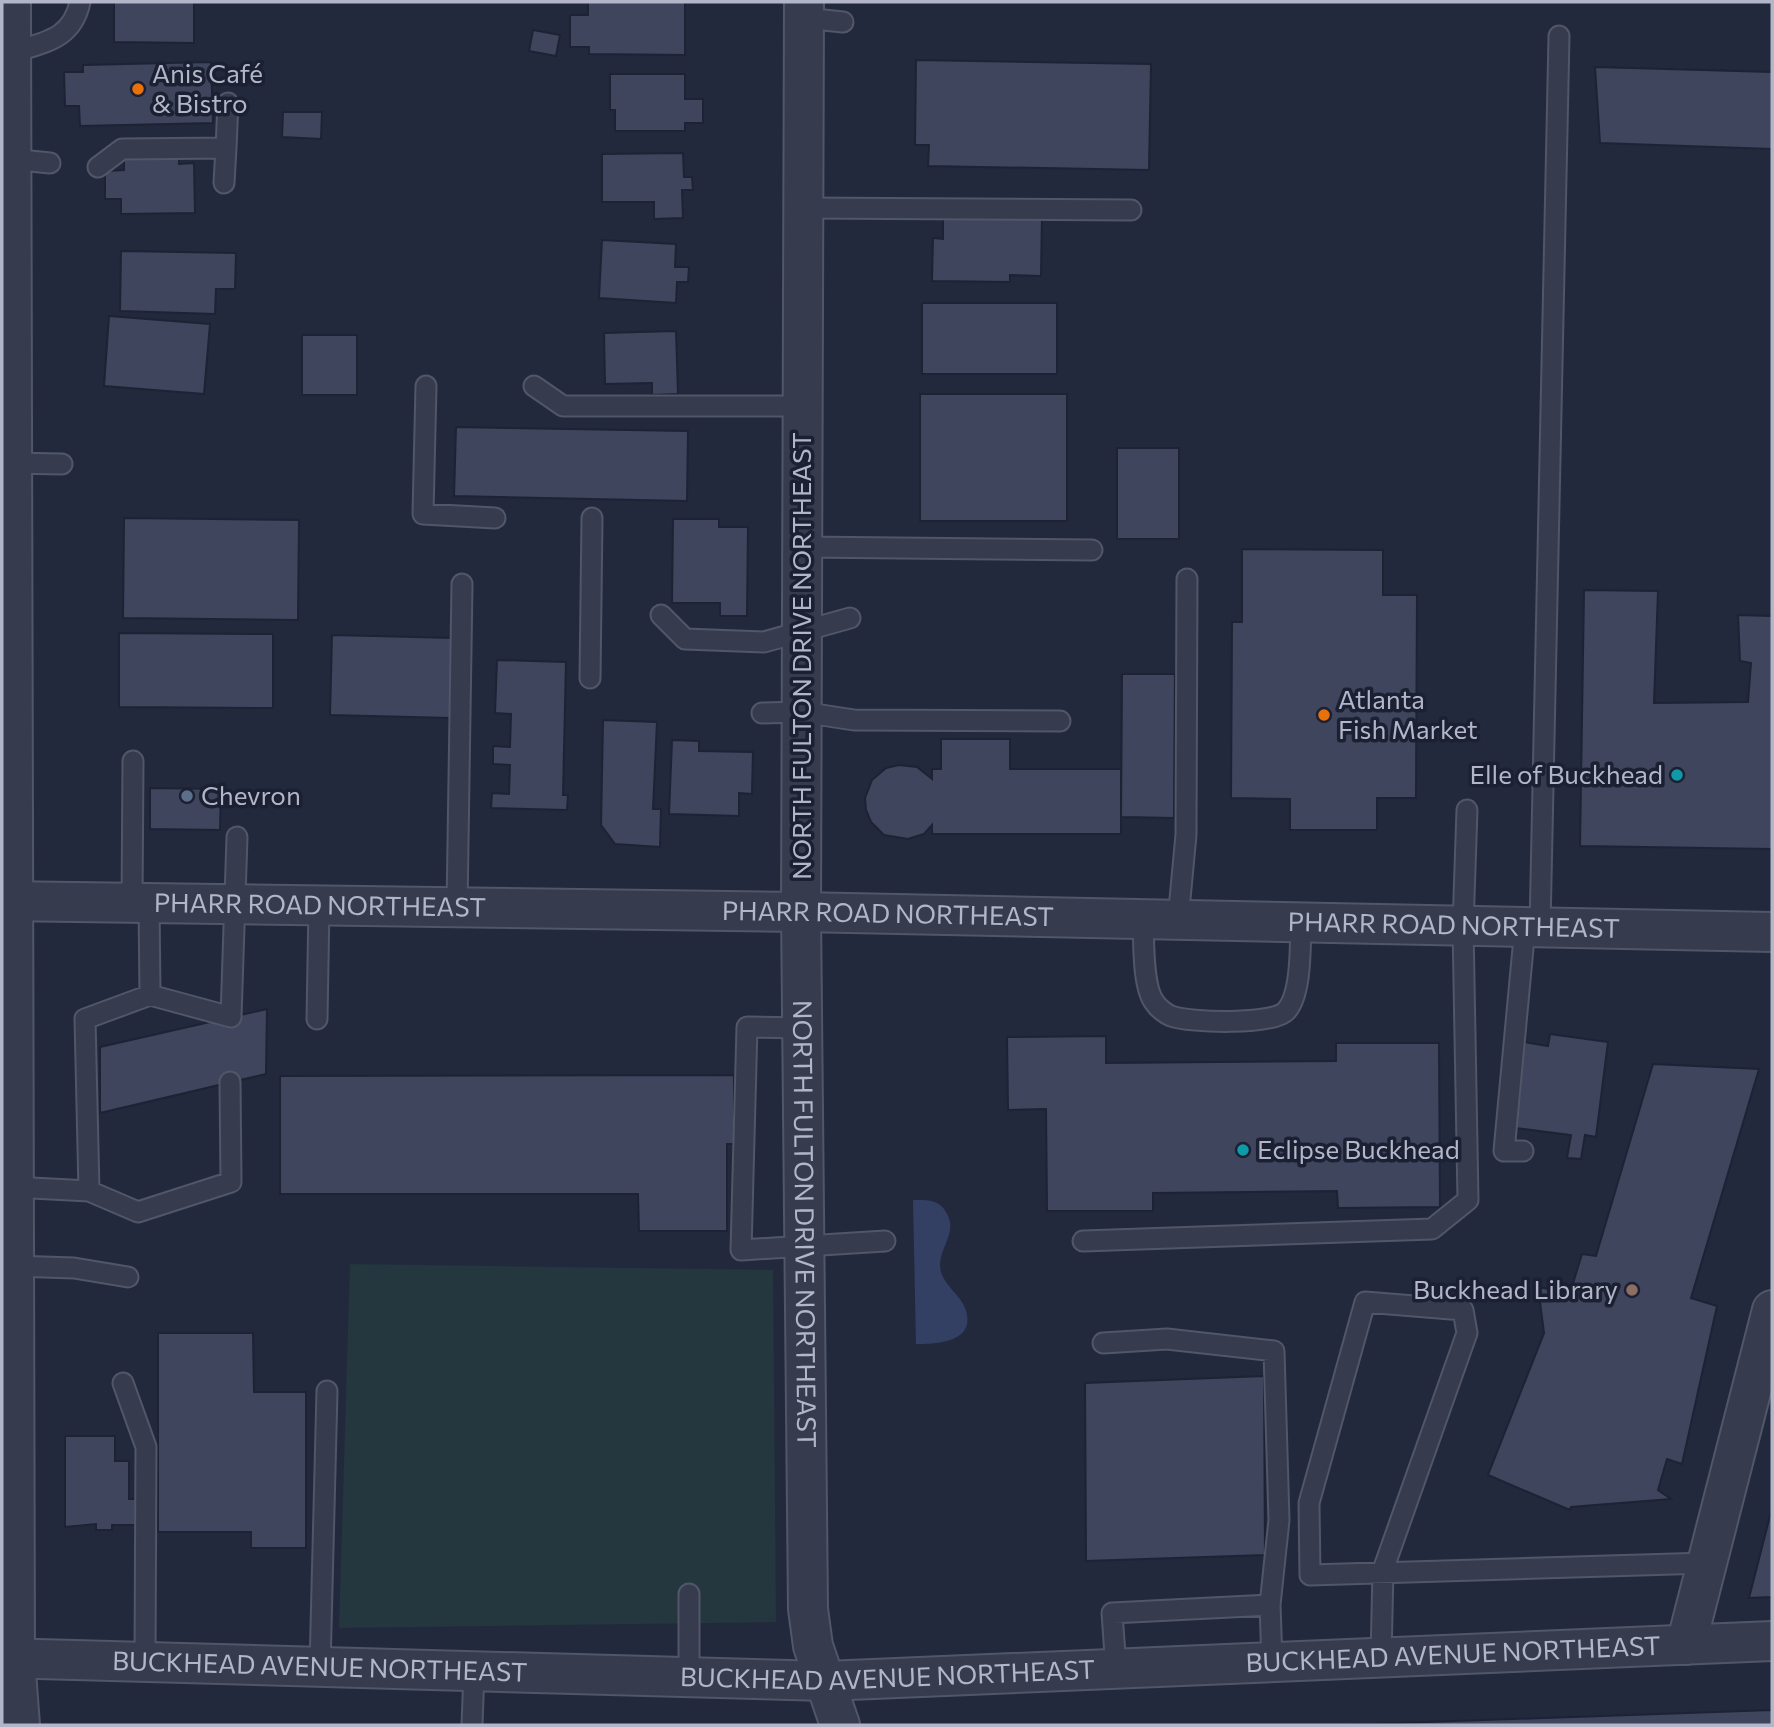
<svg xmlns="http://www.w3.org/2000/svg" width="1774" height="1727" viewBox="0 0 1774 1727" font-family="Commissioner,sans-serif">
  <rect width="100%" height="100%" fill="#22293d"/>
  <path fill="#24363e" d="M 350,1264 L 773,1270 L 776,1622 L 339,1628 Z"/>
  <path fill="#333f63" d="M 913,1200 C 926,1200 939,1199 946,1212 C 960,1234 935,1250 941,1272 C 945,1286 960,1295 965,1308 C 978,1342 937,1344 916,1344 Z"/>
  <path fill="#3e455d" stroke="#1d2334" stroke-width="2" d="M 114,2 L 194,2 L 194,43 L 114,42 Z
    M 588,2 L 685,2 L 685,55 L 589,54 L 589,47 L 570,47 L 570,15 L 588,15 Z
    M 533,30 L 560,35 L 556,56 L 529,51 Z
    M 916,60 L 1151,64 L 1149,170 L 928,166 L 929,145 L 915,145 Z
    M 211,62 L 213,123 L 80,126 L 79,106 L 65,106 L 64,72 L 83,72 L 83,65 Z
    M 1595,67 L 1772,72 L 1772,149 L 1600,143 Z
    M 610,74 L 685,74 L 685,99 L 703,99 L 703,123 L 685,123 L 685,131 L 615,131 L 615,110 L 610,110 Z
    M 283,112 L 322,112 L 321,139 L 282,137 Z
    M 683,153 L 684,177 L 692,177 L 693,190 L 682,190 L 683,218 L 654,219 L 654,202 L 602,202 L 602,154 Z
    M 124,157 L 179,157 L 179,164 L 194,163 L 195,213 L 121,214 L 121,199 L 105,199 L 105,171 L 124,170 Z
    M 943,213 L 1042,216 L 1041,276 L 1010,275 L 1010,282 L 932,281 L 933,238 L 943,239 Z
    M 602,240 L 676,244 L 675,267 L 689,267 L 688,282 L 677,282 L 676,303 L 599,298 Z
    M 121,251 L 236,253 L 235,289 L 216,289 L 215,314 L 120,311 Z
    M 922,303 L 1057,303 L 1057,374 L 922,374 Z
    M 109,316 L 210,324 L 204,394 L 104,386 Z
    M 676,331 L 678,394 L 652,395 L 652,383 L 605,384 L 604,333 Z
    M 302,335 L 357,335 L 357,395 L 302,395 Z
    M 920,394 L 1067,394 L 1067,521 L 920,521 Z
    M 456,427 L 688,431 L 687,501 L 454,496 Z
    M 1117,448 L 1179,448 L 1179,539 L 1117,539 Z
    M 124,518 L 299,520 L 298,620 L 123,618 Z
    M 673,519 L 719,519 L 719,527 L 748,527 L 747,616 L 720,616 L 720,603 L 672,603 Z
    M 1242,549 L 1383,550 L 1383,595 L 1417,595 L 1416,798 L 1377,798 L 1377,830 L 1290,830 L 1290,799 L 1231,798 L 1232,622 L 1242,622 Z
    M 1584,590 L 1658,591 L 1654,703 L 1748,702 L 1751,663 L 1740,661 L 1738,615 L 1772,616 L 1772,849 L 1580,846 Z
    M 119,633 L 273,634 L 273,708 L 119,707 Z
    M 332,635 L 454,638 L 451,718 L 330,715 Z
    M 497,660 L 566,662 L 563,795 L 568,795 L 567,810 L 491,808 L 492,793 L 509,794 L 510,765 L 493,764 L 493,746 L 510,747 L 511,714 L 495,713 Z
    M 1122,674 L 1175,674 L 1174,818 L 1121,817 Z
    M 603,720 L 657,722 L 653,809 L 661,809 L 660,847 L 615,844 L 601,825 Z
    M 941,739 L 1010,739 L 1010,769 L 1121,769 L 1121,834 L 932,834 L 932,825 L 924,834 L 908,839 L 884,835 L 871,822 L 866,810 L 865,798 L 872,780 L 886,768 L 899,765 L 917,767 L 932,779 L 932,769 L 941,769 Z
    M 672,740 L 699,741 L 699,751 L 753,752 L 752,794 L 739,793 L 739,816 L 669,814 Z
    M 150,788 L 221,789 L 220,830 L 150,829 Z
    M 267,1009 L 266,1074 L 100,1113 L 100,1047 Z
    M 1550,1034 L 1608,1042 L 1596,1137 L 1585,1135 L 1581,1159 L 1567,1158 L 1571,1135 L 1515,1128 L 1520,1091 L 1511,1090 L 1518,1041 L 1548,1046 Z
    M 1106,1036 L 1106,1063 L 1336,1061 L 1336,1043 L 1439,1043 L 1440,1207 L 1338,1208 L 1337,1191 L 1153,1193 L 1153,1211 L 1047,1211 L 1046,1109 L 1008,1110 L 1007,1037 Z
    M 1653,1064 L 1759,1069 L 1691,1298 L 1717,1306 L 1682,1464 L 1667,1459 L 1658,1490 L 1671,1499 L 1571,1507 L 1570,1510 L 1488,1475 L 1544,1333 L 1538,1287 L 1570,1293 L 1582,1254 L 1596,1256 Z
    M 734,1075 L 734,1144 L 727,1144 L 727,1231 L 639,1231 L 638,1194 L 280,1194 L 280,1076 Z
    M 158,1333 L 253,1333 L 254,1392 L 306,1392 L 306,1548 L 251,1548 L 251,1532 L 158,1532 Z
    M 1264,1376 L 1265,1555 L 1086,1561 L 1085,1383 Z
    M 65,1436 L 115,1436 L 115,1461 L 129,1461 L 129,1499 L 139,1499 L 139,1525 L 112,1525 L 112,1530 L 96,1530 L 96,1524 L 65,1527 Z
    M 1772,1508 L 1772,1597 L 1749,1598 Z
    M 1772,1710 L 1772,1725 L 1341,1725 Z"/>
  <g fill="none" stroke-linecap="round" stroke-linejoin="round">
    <defs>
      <path id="service" d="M 804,18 L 843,22
        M 11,53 C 44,42 72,40 80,2
        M 226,148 L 228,103
        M 10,159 L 50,163
        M 98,167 L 122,149 L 226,148 L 224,183
        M 804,208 L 1131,210
        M 426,386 L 423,514 L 495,518
        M 534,386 L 563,406 L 803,406
        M 10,463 L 62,464
        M 803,547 L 1092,550
        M 661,615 L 685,639 L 764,642 L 850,618
        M 590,678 L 592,518
        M 762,713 L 802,712 L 854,720 L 1060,721
        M 132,903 L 133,761
        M 457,908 L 462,584
        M 1143,919 C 1144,939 1142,988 1155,1003 C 1158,1008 1166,1014 1171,1016 C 1190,1023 1274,1025 1286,1011 C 1302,994 1300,945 1301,922
        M 1178,920 L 1186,835 L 1187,579
        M 1540,927 L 1559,36
        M 150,995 L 231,1017 L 237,837
        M 317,1019 L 319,906
        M 803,1028 L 747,1027 L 741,1250 L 885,1241
        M 1523,1151 L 1504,1151 L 1525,927
        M 13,1187 L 89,1191 L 138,1212 L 231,1182 L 230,1082
        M 89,1191 L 85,1019 L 150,995 L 149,903
        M 1083,1241 L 1432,1229 L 1468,1200 L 1463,926 L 1467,810
        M 13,1266 L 74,1268 L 128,1277
        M 1103,1343 L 1167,1339 L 1274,1351 L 1279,1520 L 1270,1605 L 1272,1662
        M 123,1383 L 146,1447 L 145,1662
        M 689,1594 L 689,1677
        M 1381,1658 L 1383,1570 L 1467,1333 L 1463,1310 L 1365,1302 L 1309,1503 L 1310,1575 L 1707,1563
        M 320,1667 L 327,1391
        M 1116,1669 L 1112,1613 L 1270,1605
        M 472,1725 L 474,1671"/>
      <g id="minor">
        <path d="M 11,2 L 15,1659 L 20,1725"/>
        <path id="s1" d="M 804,2 L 801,912 L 808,1609 L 813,1646 L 840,1725"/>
        <path d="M 1686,1645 L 1772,1310"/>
        <path id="s2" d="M 2,1658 L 826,1681 L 1772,1641"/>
      </g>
      <g id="tertiary">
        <path id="s3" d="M 2,901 L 801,912 L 1772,932"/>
      </g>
    </defs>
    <use href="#service" stroke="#515668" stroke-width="23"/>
    <use href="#minor" stroke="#515668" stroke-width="42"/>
    <use href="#tertiary" stroke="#515668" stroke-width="42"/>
    <use href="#service" stroke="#363c4d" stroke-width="19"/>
    <use href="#minor" stroke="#363c4d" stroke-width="38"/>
    <use href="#tertiary" stroke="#363c4d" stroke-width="38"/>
  </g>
  <g fill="#e8710a" stroke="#1b2132" stroke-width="2.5">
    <circle cx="138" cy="89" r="7"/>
    <circle cx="1324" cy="715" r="7"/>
  </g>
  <g fill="#0f9aa8" stroke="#1b2132" stroke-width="2.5">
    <circle cx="1677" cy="775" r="7"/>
    <circle cx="1243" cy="1150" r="7"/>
  </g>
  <circle fill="#5c6f8a" stroke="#1b2132" stroke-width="2.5" cx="187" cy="796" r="7"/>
  <circle fill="#8d6e63" stroke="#1b2132" stroke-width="2.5" cx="1632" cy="1290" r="7"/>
  <g text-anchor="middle" stroke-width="7" stroke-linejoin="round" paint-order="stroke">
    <g font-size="26" fill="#b2b6c8" stroke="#1b2132" text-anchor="start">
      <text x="152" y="83">Anis Café<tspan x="152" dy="30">&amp; Bistro</tspan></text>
      <text x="1338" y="709">Atlanta<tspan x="1338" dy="30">Fish Market</tspan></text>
      <text x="1663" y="784" text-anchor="end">Elle of Buckhead</text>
      <text x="201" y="805">Chevron</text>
      <text x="1257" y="1159">Eclipse Buckhead</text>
      <text x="1618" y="1299" text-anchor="end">Buckhead Library</text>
    </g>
    <g font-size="26" fill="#b2b6c8" stroke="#1b2132">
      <text transform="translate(802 656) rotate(-90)" y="9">NORTH FULTON DRIVE NORTHEAST</text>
      <text dy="9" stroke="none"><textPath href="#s3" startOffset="318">PHARR ROAD NORTHEAST</textPath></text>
      <text dy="9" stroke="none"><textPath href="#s3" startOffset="886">PHARR ROAD NORTHEAST</textPath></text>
      <text dy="9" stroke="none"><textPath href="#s3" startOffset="1452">PHARR ROAD NORTHEAST</textPath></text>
      <text dy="9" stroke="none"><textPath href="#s1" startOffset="1222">NORTH FULTON DRIVE NORTHEAST</textPath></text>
      <text dy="9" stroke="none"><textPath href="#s2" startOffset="1452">BUCKHEAD AVENUE NORTHEAST</textPath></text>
      <text dy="9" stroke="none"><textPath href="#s2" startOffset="318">BUCKHEAD AVENUE NORTHEAST</textPath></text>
      <text dy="9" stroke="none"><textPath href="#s2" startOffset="886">BUCKHEAD AVENUE NORTHEAST</textPath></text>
    </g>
  </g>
  <rect width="1774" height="1727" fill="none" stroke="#b2b6c8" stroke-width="7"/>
</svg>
